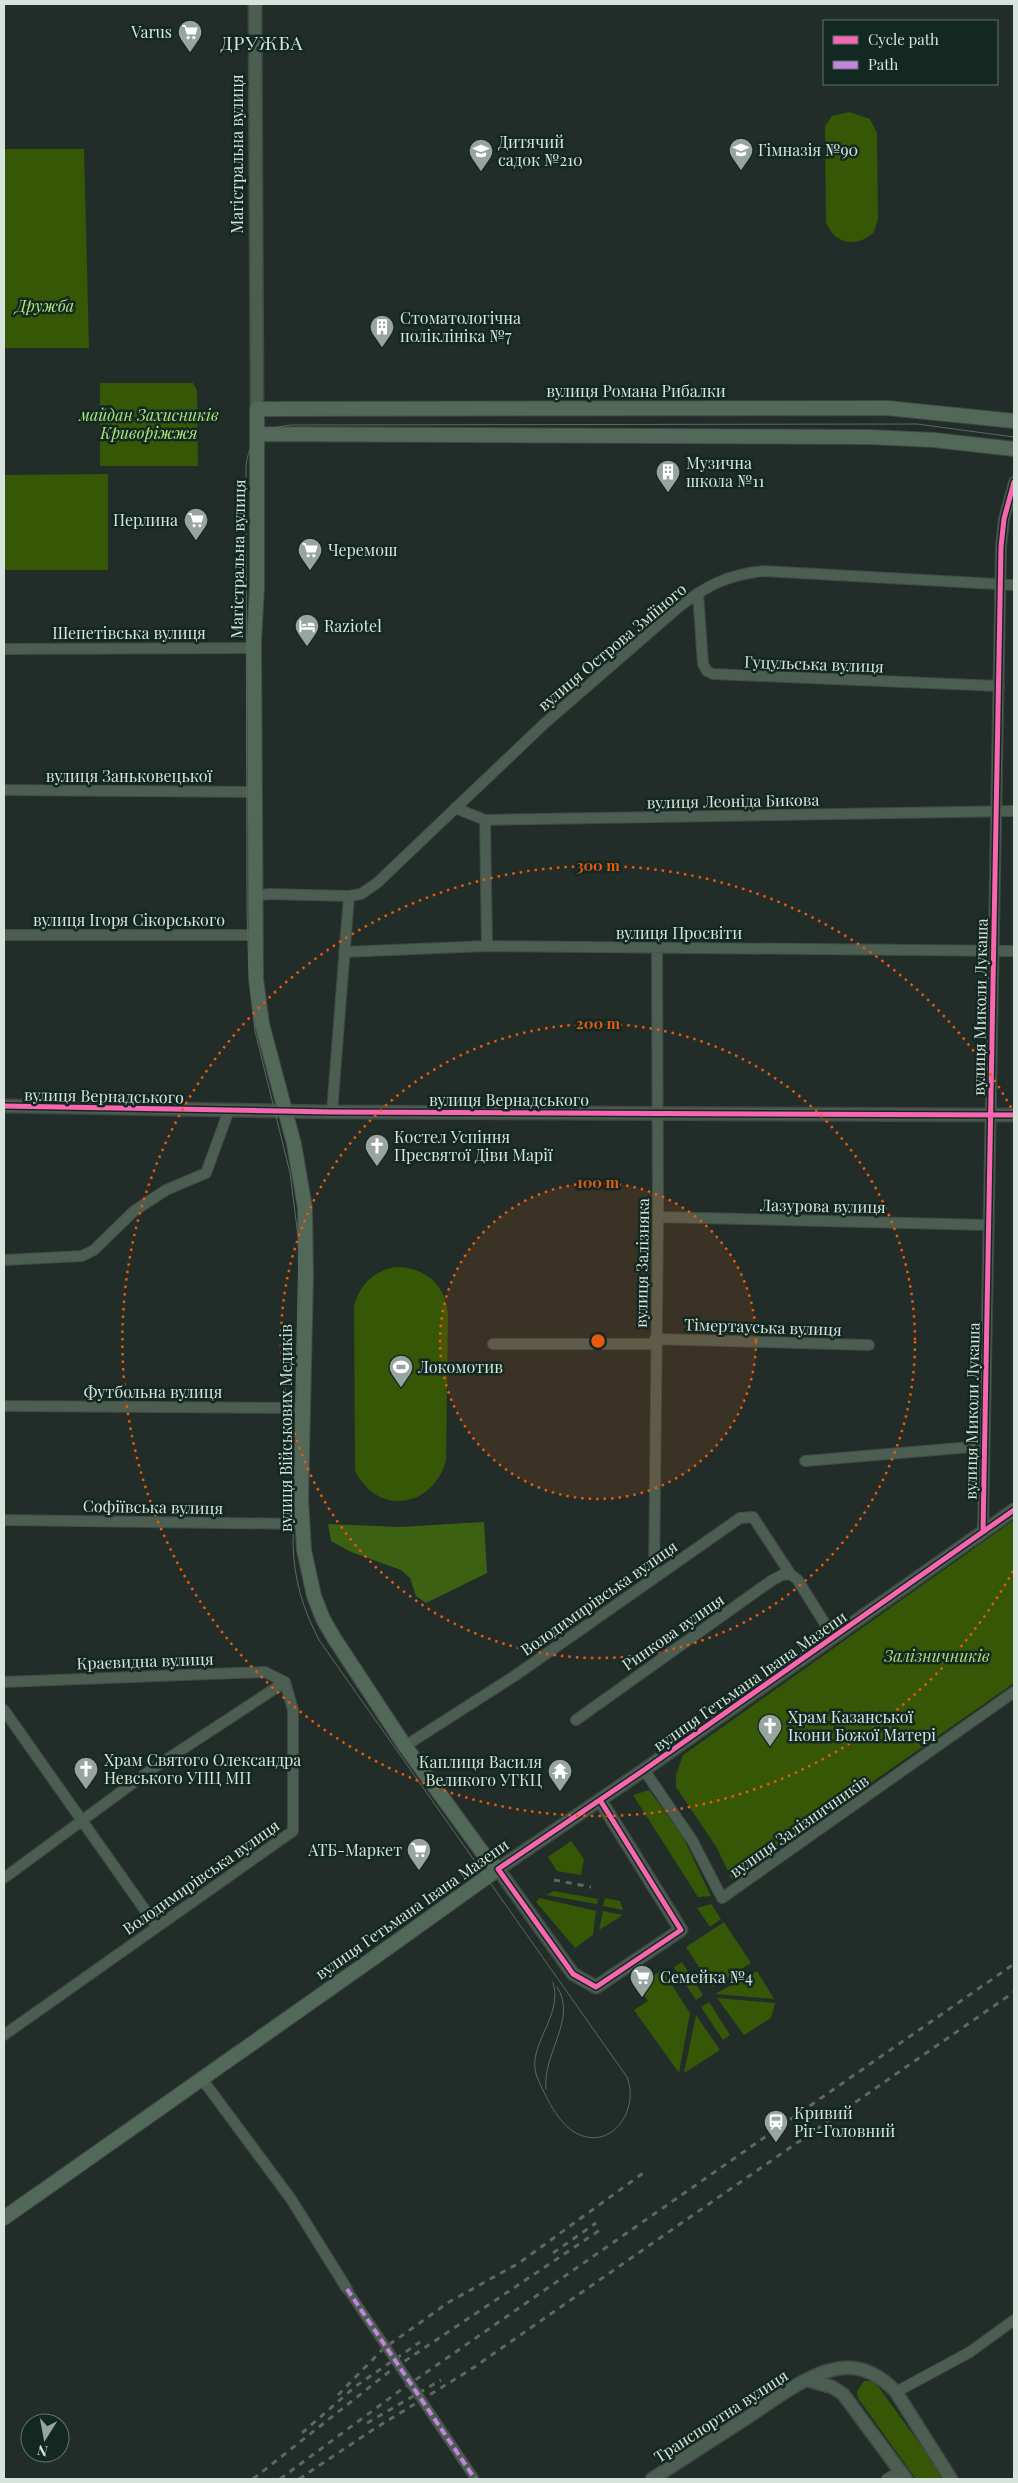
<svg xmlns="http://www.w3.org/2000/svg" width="1018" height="2483" viewBox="0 0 1018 2483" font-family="'Playfair Display',serif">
  <rect width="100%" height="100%" fill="#222d29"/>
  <path fill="#355706" d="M 849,112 L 870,119 L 877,133 L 878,219 L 874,232 C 858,248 834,245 826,222 L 825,126 L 832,116 Z
    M 4,149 L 84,149 L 89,348 L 4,348 Z
    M 100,383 L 193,383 L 197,390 L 198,466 L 100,466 Z
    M 108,474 L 108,570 L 4,570 L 4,475 Z
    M 395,1267 C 425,1267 446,1285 448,1314 L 446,1461 C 432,1509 376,1516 355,1470 L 354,1306 C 360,1284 374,1271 395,1267 Z
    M 1014,1520 L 1014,1683 L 732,1880 L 717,1848 L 676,1787 L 676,1775 L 683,1755 Z
    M 649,1790 L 682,1835 L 711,1896 L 698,1897 L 633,1795 Z
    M 571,1841 L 584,1859 L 581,1875 L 557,1871 L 548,1857 Z
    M 554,1891 L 598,1899 L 597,1904 L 546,1895 Z
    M 540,1898 L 596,1911 L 593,1935 L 575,1948 L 536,1902 Z
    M 605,1898 L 620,1901 L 623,1910 L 603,1906 Z
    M 711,1904 L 721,1919 L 710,1927 L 697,1908 Z
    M 603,1911 L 623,1915 L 599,1930 Z
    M 724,1922 L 751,1963 L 712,1987 L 686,1947 Z
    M 682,1962 L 703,1995 L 696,2000 L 674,1967 Z
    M 662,1970 L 690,2013 L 679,2073 L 634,2010 L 648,2001 L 637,1986 Z
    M 757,1971 L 774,1999 L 715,1994 Z
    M 717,1998 L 775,2003 L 771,2018 L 744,2035 Z
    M 709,2002 L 730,2035 L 723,2040 L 701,2007 Z
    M 696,2015 L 720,2050 L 684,2073 Z
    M 864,2381 L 871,2381 L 878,2386 L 945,2479 L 916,2479 L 858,2398 L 857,2391 Z"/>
  <path fill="#3d6113" d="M 484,1522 L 487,1573 L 426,1603 L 416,1596 L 410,1578 L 401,1570 L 351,1552 L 331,1541 L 328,1524 L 399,1527 Z"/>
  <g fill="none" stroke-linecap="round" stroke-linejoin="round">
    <defs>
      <path id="minor" d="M 698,593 L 703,664 L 707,671 L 713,674 L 999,686
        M 4,649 L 254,648
        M 4,790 L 255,792
        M 455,808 L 485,820 L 1014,811
        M 485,820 L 487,946
        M 255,896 L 269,894 L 349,896
        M 4,935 L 255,935
        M 344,952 L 487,946 L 1014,951
        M 332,1112 L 349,896 L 361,894 L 377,883 L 545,723 L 680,606 C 708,585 727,575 763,571 L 1014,585
        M 658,1217 L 988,1225
        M 4,1260 L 82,1256 L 94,1250 L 134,1211 L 166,1190 L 206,1173 L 229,1110
        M 655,1339 L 869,1345
        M 493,1344 L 655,1344
        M 4,1406 L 303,1408
        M 805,1461 L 983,1446
        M 4,1520 L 302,1524
        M 983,1532 L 1001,547 L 1004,519 L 1014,482
        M 654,1577 L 658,1217 L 657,948
        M 4,1682 L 265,1672 L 285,1682
        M 4,1710 L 157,1927
        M 576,1720 L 771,1581 L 784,1574 L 791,1575
        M 405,1746 L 516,1675 L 740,1518 L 753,1517 L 791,1575 L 797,1579 L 834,1638
        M 644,1770 L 692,1840 L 722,1898 L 1014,1692
        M 4,1878 L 152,1769 L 285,1682
        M 4,2035 L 293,1831 L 293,1710 L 285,1682
        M 202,2079 L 291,2199 L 347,2289
        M 896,2392 L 970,2352 L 1014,2320
        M 887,2479 L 900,2471"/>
      <path id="tertiary" d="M 255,4 L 257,409
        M 4,1106 L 332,1112 L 1014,1115
        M 600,1800 L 681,1930 L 596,1987 L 573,1974 L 498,1869 L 644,1770 L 1014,1510
        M 807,2380 L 832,2387 L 843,2394 L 906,2479
        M 652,2479 C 684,2458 716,2438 748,2417 C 774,2400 812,2370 843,2368 C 864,2366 882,2377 896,2392 L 951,2479"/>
      <path id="secondary" d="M 257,434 L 869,437 L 934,440 L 1014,449
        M 4,2218 L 375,1957 L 498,1869 L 485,1856 L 405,1746 L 334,1638 L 323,1619 L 314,1596 L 304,1550 L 301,1499 L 306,1276 L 305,1208 L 294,1144 L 262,1024 L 256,979 L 254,641 L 257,587 L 257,409 L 887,408 L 1014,421"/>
    </defs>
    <use href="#minor" stroke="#404945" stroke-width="12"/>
    <use href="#tertiary" stroke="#404945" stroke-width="15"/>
    <use href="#secondary" stroke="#404945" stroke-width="16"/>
    <use href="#minor" stroke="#4c5d51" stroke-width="10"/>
    <use href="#tertiary" stroke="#4c5d51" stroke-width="12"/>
    <use href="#secondary" stroke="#526859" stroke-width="14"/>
    <path stroke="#5c6860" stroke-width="1" d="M 553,1982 C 564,2017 525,2046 537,2077 C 545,2095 558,2124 576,2133 C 612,2152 640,2109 627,2077 L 319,1640 C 303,1609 294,1580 293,1544 L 299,1244 L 290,1173 L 255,1031 L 249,972 L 247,912 L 246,465 C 250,437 264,428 291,425 L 917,424 L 1014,437
      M 546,2089 C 542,2054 578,2018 557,1987"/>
    <path stroke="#5c6860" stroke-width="3" stroke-dasharray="6 6" stroke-linecap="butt" d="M 554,1880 L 591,1887
      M 553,2253 L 596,2223
      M 338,2395 L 383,2349 L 449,2302 L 519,2263 L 646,2171
      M 367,2423 L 441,2380
      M 302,2433 L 356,2386 L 420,2342
      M 253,2479 L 390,2371 L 600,2230
      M 280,2479 L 398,2392 L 1014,1964
      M 299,2479 L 374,2429 L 470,2370 L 1014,1992"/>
    <defs>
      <path id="pedestrian-bridge" d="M 347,2289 L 475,2479"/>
    </defs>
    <use href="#pedestrian-bridge" stroke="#404945" stroke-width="10" stroke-linecap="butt"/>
    <use href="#pedestrian-bridge" stroke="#4c5d51" stroke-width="8"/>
    <path stroke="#c483df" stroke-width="4" stroke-dasharray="8 4" stroke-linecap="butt" d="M 347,2289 L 475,2479"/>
    <defs>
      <path id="cycleway" d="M 4,1106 L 332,1112 L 1014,1115
        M 983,1532 L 1001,547 L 1004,519 L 1014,482
        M 600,1800 L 681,1930 L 596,1987 L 573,1974 L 498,1869 L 644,1770 L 1014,1510"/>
    </defs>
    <use href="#cycleway" stroke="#132821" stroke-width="8"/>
    <use href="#cycleway" stroke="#f766af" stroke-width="5"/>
  </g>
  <circle cx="598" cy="1341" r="158" fill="#e8590c" fill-opacity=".12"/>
  <g fill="none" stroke="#e8590c" stroke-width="2.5" stroke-dasharray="2.5 5">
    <circle cx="598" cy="1341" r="158"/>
    <circle cx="598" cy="1341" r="317"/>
    <path d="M1013 1571A475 475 0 1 1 1013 1111"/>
  </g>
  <defs>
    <symbol id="supermarket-pin" viewBox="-11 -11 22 30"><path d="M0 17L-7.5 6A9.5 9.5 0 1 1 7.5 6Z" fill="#98a49f" stroke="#132821"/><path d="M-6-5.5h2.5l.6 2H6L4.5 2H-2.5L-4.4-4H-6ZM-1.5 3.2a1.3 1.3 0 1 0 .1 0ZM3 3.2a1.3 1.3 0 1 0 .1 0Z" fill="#fff"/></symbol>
    <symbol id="school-pin" viewBox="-11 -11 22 30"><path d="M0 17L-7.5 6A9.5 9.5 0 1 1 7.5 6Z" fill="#98a49f" stroke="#132821"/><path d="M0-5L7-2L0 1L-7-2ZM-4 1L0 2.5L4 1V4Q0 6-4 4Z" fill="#fff"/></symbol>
    <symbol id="building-pin" viewBox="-11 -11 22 30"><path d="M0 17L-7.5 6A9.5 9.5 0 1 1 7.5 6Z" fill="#98a49f" stroke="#132821"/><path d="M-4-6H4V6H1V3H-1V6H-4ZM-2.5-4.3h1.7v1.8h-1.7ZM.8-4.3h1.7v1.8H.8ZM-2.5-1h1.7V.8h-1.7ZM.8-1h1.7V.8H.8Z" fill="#fff"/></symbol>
    <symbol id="hotel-pin" viewBox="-11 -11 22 30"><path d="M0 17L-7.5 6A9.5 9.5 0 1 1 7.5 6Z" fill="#98a49f" stroke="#132821"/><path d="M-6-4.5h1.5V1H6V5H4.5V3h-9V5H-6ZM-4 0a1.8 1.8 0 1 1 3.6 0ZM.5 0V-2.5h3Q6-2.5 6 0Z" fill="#fff"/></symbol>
    <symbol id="church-pin" viewBox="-11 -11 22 30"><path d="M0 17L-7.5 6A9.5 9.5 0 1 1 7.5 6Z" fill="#98a49f" stroke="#132821"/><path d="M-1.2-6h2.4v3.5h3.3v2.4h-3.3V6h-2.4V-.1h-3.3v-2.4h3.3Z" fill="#fff"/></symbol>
    <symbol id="stadium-pin" viewBox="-11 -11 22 30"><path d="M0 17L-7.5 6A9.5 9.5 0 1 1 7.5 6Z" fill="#98a49f" stroke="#132821"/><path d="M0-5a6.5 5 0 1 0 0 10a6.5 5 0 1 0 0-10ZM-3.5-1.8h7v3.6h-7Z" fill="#fff"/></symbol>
    <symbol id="temple-pin" viewBox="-11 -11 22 30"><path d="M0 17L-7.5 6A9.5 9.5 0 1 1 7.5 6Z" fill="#98a49f" stroke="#132821"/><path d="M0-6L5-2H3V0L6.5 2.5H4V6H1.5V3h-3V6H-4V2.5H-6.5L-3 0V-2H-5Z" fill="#fff"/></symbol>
    <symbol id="station-pin" viewBox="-11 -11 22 30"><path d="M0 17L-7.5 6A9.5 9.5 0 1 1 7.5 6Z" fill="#98a49f" stroke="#132821"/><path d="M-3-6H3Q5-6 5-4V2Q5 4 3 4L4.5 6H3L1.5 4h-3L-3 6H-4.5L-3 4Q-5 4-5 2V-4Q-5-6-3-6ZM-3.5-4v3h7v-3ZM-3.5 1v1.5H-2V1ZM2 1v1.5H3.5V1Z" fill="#fff"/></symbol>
  </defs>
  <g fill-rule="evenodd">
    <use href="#supermarket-pin" x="176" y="18" width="28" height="38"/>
    <use href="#school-pin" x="727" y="136" width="28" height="38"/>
    <use href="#school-pin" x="467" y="137" width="28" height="38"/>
    <use href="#building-pin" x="368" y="313" width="28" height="38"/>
    <use href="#building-pin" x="654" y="458" width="28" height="38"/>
    <use href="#supermarket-pin" x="182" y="506" width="28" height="38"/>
    <use href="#supermarket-pin" x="296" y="536" width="28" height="38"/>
    <use href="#hotel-pin" x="293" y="612" width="28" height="38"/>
    <use href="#church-pin" x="363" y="1132" width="28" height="38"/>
    <use href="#stadium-pin" x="387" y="1353" width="28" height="38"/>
    <use href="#church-pin" x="756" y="1712" width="28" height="38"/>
    <use href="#church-pin" x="72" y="1755" width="28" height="38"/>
    <use href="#temple-pin" x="546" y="1757" width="28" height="38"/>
    <use href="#supermarket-pin" x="405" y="1836" width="28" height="38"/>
    <use href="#supermarket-pin" x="628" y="1963" width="28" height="38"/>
    <use href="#station-pin" x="762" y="2108" width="28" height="38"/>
  </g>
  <g text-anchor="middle" stroke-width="5" stroke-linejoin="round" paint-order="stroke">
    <g font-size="16" fill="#d7e4de" stroke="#132821" text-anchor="start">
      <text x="172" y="38" text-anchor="end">Varus</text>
      <text x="498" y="148">Дитячий<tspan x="498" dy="18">садок №210</tspan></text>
      <text x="758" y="156">Гімназія №90</text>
      <text x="400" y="324">Стоматологічна<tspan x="400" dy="18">поліклініка №7</tspan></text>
      <text x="686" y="469">Музична<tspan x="686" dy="18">школа №11</tspan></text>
      <text x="178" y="526" text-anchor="end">Перлина</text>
      <text x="328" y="556">Черемош</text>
      <text x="324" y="632">Raziotel</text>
      <text x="394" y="1143">Костел Успіння<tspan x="394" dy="18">Пресвятої Діви Марії</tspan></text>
      <text x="418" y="1373">Локомотив</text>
      <text x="788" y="1723">Храм Казанської<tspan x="788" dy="18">Ікони Божої Матері</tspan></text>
      <text x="104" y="1766">Храм Святого Олександра<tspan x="104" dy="18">Невського УПЦ МП</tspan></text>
      <text x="542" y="1768" text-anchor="end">Каплиця Василя<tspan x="542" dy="18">Великого УГКЦ</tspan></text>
      <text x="402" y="1856" text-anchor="end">АТБ-Маркет</text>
      <text x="660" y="1983">Семейка №4</text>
      <text x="794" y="2119">Кривий<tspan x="794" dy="18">Ріг-Головний</tspan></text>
    </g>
    <g font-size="16" fill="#d7e4de" stroke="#132821">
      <text transform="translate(237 154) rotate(-90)" y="6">Магістральна вулиця</text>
      <text x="636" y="397">вулиця Романа Рибалки</text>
      <text transform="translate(238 559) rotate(-89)" y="6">Магістральна вулиця</text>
      <text x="129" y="639">Шепетівська вулиця</text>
      <text transform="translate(612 647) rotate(-40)" y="6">вулиця Острова Зміїного</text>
      <text transform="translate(814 664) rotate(2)" y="6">Гуцульська вулиця</text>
      <text x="129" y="782">вулиця Заньковецької</text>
      <text transform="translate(733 801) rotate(-1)" y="6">вулиця Леоніда Бикова</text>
      <text x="129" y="926">вулиця Ігоря Сікорського</text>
      <text x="679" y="939">вулиця Просвіти</text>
      <text transform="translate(980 1007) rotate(-89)" y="6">вулиця Миколи Лукаша</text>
      <text transform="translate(104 1096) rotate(1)" y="6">вулиця Вернадського</text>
      <text x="509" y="1106">вулиця Вернадського</text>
      <text transform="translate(823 1206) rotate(1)" y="6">Лазурова вулиця</text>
      <text transform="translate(642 1263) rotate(-89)" y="6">вулиця Залізняка</text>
      <text transform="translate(763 1327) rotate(2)" y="6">Тімертауська вулиця</text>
      <text x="153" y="1398">Футбольна вулиця</text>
      <text transform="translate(972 1411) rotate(-89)" y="6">вулиця Миколи Лукаша</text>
      <text transform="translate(286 1428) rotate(-90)" y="6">вулиця Військових Медиків</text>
      <text transform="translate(153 1507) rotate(1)" y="6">Софіївська вулиця</text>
      <text transform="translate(599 1598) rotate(-35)" y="6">Володимирівська вулиця</text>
      <text transform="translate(673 1632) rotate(-35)" y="6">Ринкова вулиця</text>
      <text transform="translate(145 1661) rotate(-2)" y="6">Краєвидна вулиця</text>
      <text transform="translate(750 1681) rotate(-35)" y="6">вулиця Гетьмана Івана Мазепи</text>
      <text transform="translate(799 1826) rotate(-35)" y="6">вулиця Залізничників</text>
      <text transform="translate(201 1877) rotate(-35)" y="6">Володимирівська вулиця</text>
      <text transform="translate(412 1909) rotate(-35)" y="6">вулиця Гетьмана Івана Мазепи</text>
      <text transform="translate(721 2416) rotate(-33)" y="6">Транспортна вулиця</text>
    </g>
    <g font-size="16" font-style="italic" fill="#ade678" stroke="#132821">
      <text x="45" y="312">Дружба</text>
      <text x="149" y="421">майдан Захисників<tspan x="149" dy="18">Криворіжжя</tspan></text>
      <text x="937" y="1662">Залізничників</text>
    </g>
    <g font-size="19" letter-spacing="1" fill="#d7e4de" stroke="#132821">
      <text x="262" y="50">ДРУЖБА</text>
    </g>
  </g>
  <circle cx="598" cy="1341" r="8" fill="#e8590c" stroke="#132821" stroke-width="2.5"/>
  <g font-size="15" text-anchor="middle" font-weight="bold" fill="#e8590c" stroke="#132821" stroke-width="5" stroke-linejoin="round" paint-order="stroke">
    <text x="598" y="871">300 m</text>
    <text x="598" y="1029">200 m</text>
    <text x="598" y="1188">100 m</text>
  </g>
  <rect width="1018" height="2483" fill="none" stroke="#d7e4de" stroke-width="10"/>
  <rect x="823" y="20" width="175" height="65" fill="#132821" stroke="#61736d"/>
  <rect x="833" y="36" width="25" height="8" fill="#f766af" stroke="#61736d"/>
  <text x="868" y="45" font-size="15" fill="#d7e4de">Cycle path</text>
  <rect x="833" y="61" width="25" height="8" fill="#c483df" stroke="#61736d"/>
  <text x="868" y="70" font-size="15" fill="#d7e4de">Path</text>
  <g transform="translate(45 2438) rotate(191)"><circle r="24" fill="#132821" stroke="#61736d"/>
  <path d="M0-4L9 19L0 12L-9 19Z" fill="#98a49f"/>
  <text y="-8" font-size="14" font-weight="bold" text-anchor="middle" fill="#d7e4de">N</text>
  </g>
</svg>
